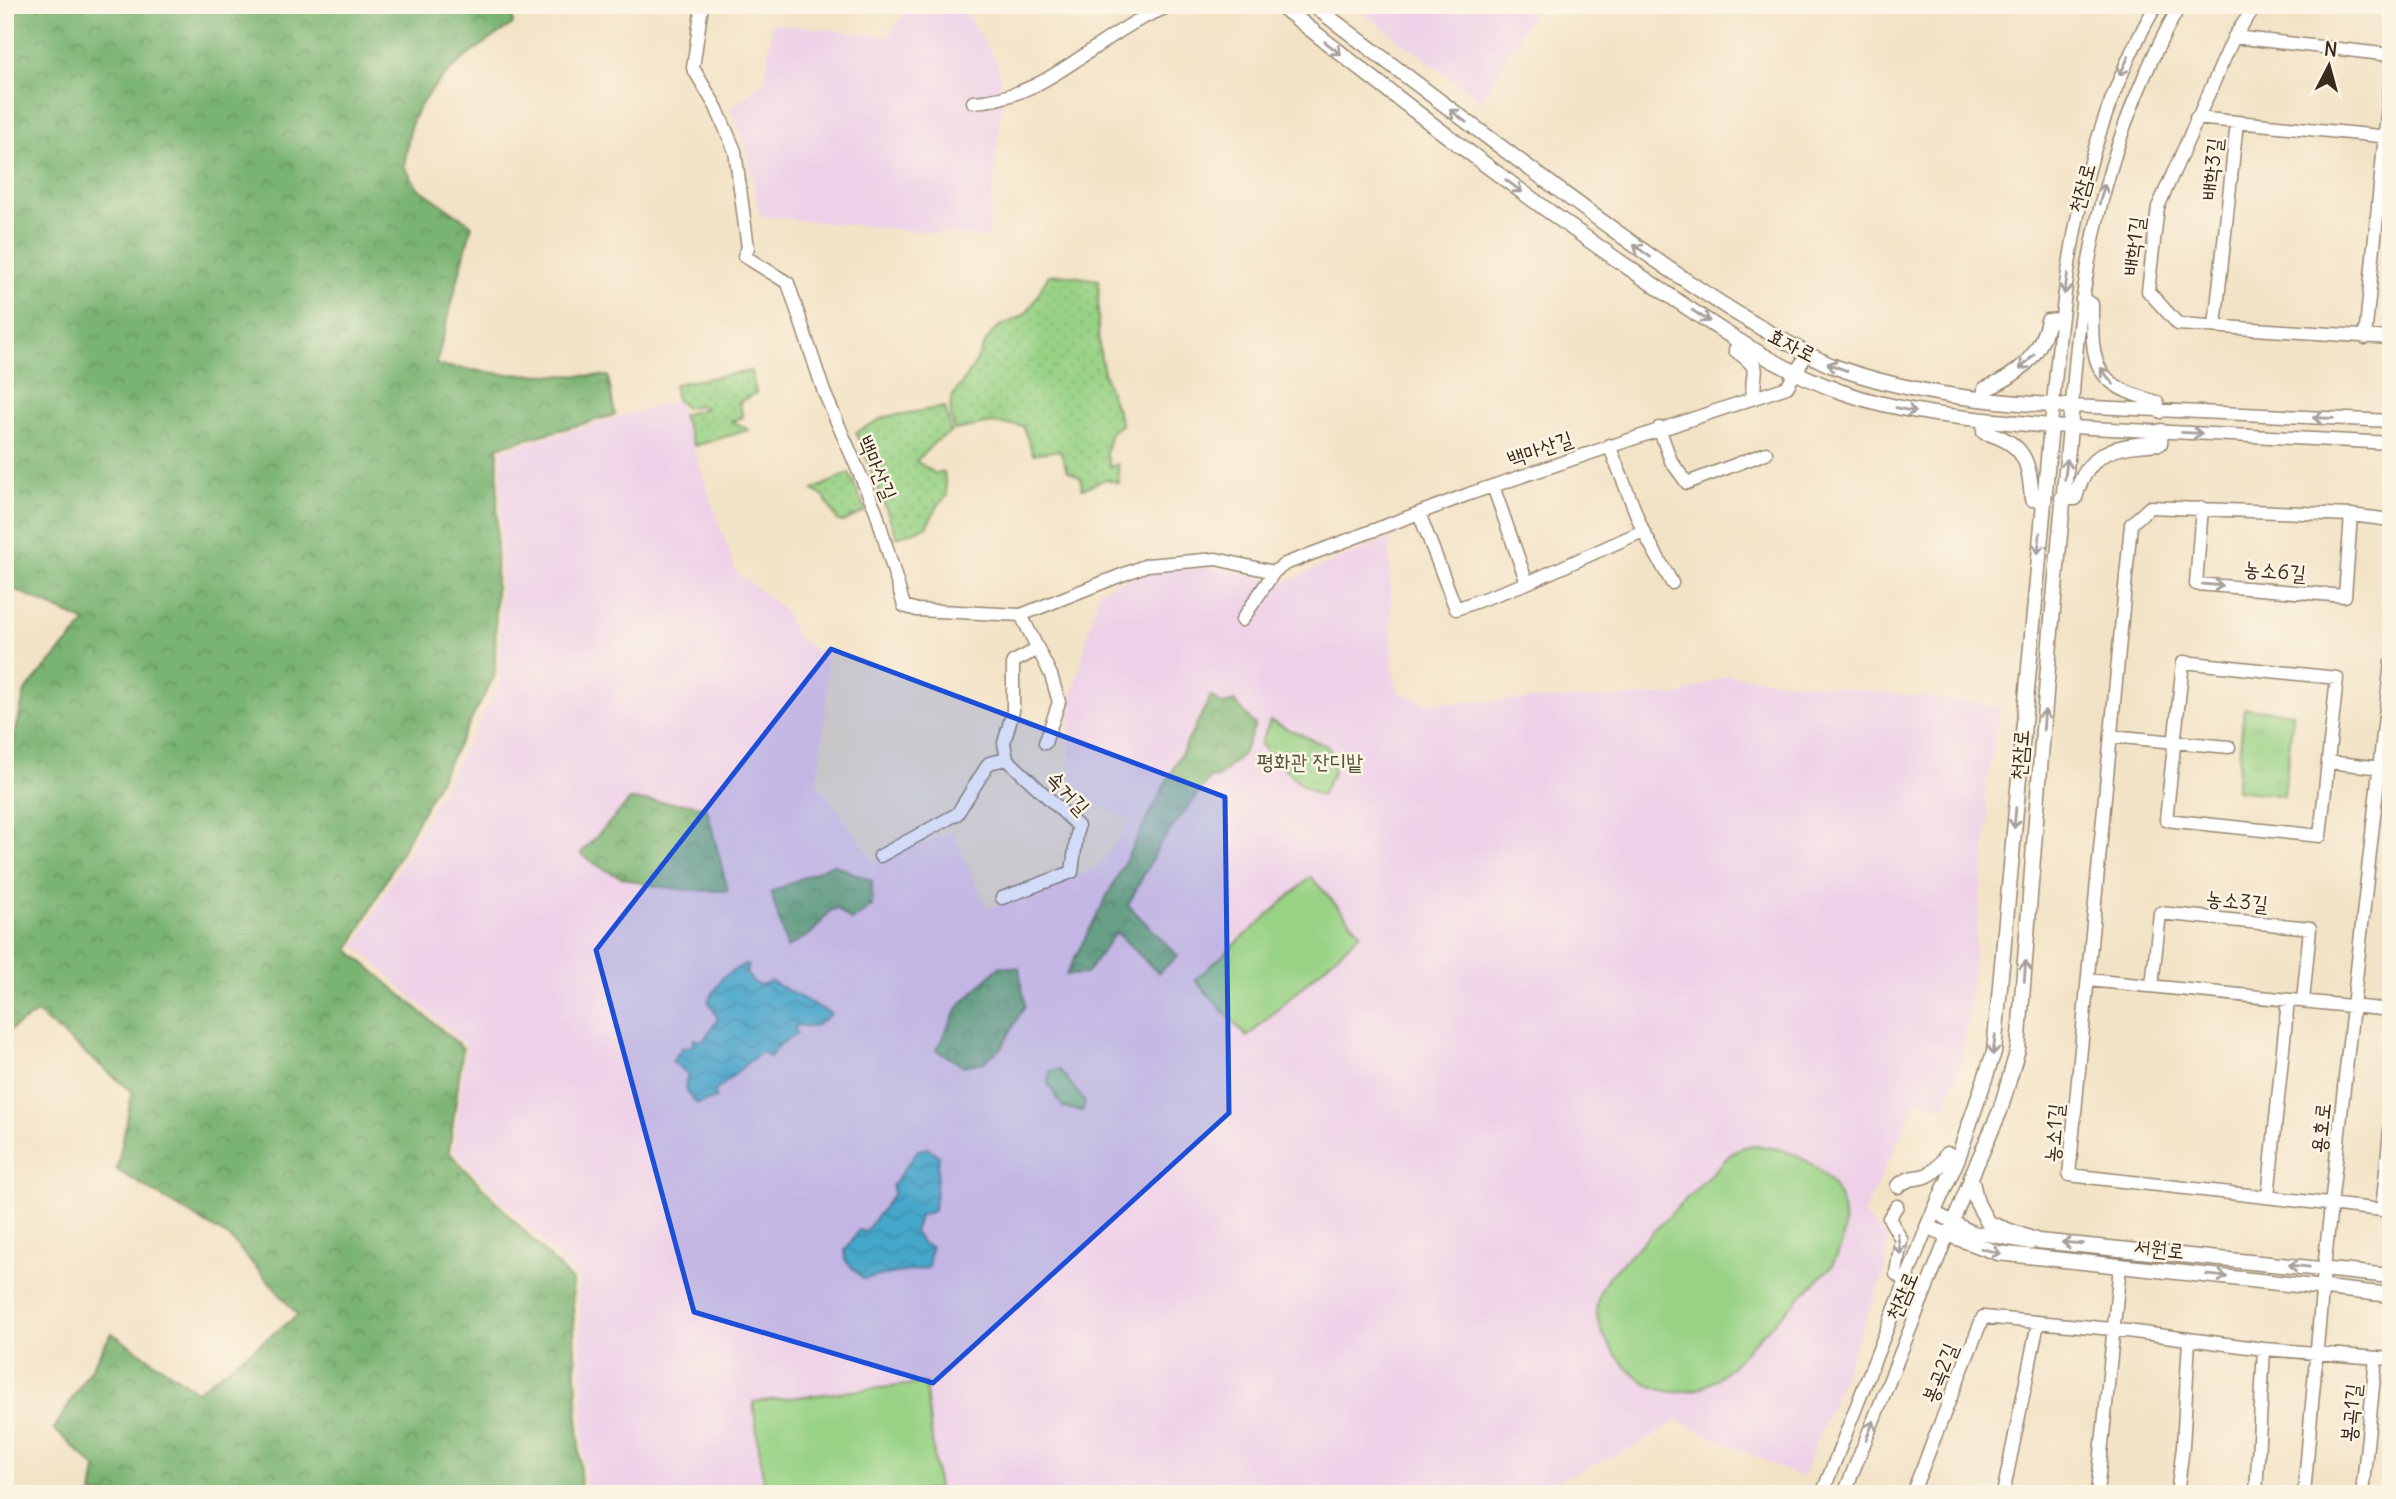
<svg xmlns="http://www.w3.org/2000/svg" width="2396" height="1499" viewBox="0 0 2396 1499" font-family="Delius,'Poor Story',sans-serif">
  <defs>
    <pattern id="forest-crowns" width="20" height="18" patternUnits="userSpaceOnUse" patternTransform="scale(1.75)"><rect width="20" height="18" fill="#7ab472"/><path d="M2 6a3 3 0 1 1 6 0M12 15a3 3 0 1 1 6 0" fill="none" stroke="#65935d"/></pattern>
    <pattern id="park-tufts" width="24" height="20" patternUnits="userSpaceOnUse" patternTransform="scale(1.75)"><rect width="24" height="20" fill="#98d285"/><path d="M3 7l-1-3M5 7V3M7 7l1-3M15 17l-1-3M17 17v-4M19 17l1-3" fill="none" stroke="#84b472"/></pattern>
    <pattern id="garden-dots" width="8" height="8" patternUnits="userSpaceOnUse" patternTransform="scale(1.75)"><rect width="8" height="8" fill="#98d285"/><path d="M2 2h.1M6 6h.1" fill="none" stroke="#84b472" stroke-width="1.8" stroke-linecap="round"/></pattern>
    <pattern id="water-waves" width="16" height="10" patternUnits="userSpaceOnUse" patternTransform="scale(1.75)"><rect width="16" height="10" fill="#50bec7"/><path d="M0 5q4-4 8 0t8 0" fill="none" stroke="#449ba1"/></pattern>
  </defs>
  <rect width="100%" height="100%" fill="#fcf5e5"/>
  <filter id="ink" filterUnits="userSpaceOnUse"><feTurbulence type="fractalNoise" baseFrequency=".0143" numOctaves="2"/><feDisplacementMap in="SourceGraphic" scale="14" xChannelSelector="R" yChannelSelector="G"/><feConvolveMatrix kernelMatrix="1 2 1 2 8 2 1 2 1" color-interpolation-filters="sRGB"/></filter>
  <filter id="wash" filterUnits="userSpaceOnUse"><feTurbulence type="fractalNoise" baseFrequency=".00686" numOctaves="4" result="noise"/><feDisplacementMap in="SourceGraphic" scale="28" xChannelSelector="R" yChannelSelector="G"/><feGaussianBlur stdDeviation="1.57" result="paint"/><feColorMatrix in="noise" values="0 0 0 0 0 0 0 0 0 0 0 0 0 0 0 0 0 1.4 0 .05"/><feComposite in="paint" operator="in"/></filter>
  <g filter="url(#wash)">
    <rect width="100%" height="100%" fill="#f3e3c6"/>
    <path fill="#eed0e8" d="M 910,5 L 958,5 L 964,10 L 998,63 L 1002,100 L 988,238 L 759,216 L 749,158 L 730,108 L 765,81 L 772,23 L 888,37 Z
      M 1352,5 L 1537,5 L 1481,101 Z
      M 677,401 L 736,572 L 785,611 L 796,637 L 827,657 L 826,709 L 817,782 L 876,863 L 952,831 L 988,909 L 1099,867 L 1130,820 L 1070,793 L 1069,710 L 1099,590 L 1145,571 L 1199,565 L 1285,582 L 1389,538 L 1393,671 L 1399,692 L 1425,703 L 1678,695 L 1728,675 L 2001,706 L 1984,796 L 1989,815 L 1963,1060 L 1945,1107 L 1917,1100 L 1863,1215 L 1888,1239 L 1885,1272 L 1802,1478 L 1678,1421 L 1640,1444 L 1552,1483 L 1556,1494 L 585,1494 L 578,1279 L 454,1151 L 466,1046 L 356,946 L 500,683 L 501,450 Z"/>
    <path fill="#98d285" stroke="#6a7e52" stroke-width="2" d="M 1311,877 L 1361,933 L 1247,1037 L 1195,980 Z
      M 1756,1146 C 1821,1149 1869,1205 1831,1267 C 1807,1290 1783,1314 1758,1338 C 1743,1352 1726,1376 1707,1385 C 1665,1405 1632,1380 1609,1345 C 1593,1319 1592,1302 1608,1277 L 1731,1154 L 1744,1147 Z
      M 925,1383 L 938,1489 L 900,1494 L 765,1494 L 753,1402 Z"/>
    <path fill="url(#forest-crowns)" stroke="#5a6f48" stroke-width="2" d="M 5,5 L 513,5 L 513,24 C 478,47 433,77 414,117 C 408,131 407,151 404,166 L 417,187 L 472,225 L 436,365 L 503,374 L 608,376 L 615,415 L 498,447 L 495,675 L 349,950 L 463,1048 L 449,1152 L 572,1281 L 581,1494 L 92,1494 L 96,1468 L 54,1429 L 112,1333 L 197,1391 L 298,1315 L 230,1238 L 117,1170 L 132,1092 L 37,1013 L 5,1033 L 5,777 L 25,691 L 86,622 L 5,585 Z
      M 1211,696 L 1223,705 L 1234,701 L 1255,725 L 1243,754 L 1216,779 L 1211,777 L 1160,844 L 1128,905 L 1178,956 L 1158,973 L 1116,932 L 1086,974 L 1066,975 Z
      M 630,800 L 692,804 L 707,809 L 728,891 C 678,891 620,888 581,853 Z
      M 833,864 L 872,881 L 872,906 L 852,921 L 837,909 L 831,910 L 812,933 L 787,948 L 771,892 Z
      M 1000,966 L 1019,968 L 1025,1005 L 1002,1047 L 984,1062 L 964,1066 L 936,1050 L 959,1006 Z"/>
    <path fill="url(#park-tufts)" stroke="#6a7e52" stroke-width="2" d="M 2244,708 L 2293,713 L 2284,796 L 2236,790 Z
      M 1270,721 L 1329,747 L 1334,771 L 1321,796 L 1304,787 L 1260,745 Z
      M 1060,1070 L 1085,1103 L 1082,1111 L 1063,1107 L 1048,1083 L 1050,1071 Z"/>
    <path fill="url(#garden-dots)" stroke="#6a7e52" stroke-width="2" d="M 1060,274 L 1099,280 C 1096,342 1097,363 1121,421 L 1121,425 L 1111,432 L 1106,452 L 1110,467 L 1118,464 L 1119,483 L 1106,479 L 1082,489 L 1081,478 L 1067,470 L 1060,450 L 1033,454 L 1023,426 L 991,423 L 954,430 C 944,390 956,397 973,367 C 980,355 984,341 995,330 C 1004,321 1016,323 1027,312 C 1037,301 1040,287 1049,275 Z
      M 751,371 L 756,393 L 739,402 L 743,417 L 732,421 L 749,430 L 694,446 L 682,415 L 706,408 L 700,405 L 685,408 L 676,399 L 674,384 Z
      M 945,407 L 951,432 L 935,442 L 916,461 L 936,474 L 944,472 L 947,496 L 939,504 L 926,527 L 897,537 L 856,432 L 885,417 Z
      M 849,473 L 866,511 L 843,522 L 838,521 L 824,497 L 813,490 Z"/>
    <path fill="url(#water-waves)" stroke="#467472" stroke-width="2" d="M 745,964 L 749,966 L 746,973 L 753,982 L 760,985 L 771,981 L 831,1014 L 814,1027 L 798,1025 L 794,1029 L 797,1034 L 779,1045 L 770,1057 L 763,1052 C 745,1062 733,1078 715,1091 L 716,1098 L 697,1104 C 687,1093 682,1088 688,1074 L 672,1061 L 682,1048 L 692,1046 L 694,1039 L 703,1041 L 718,1018 L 708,1001 L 723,977 Z
      M 928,1148 L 939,1156 L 934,1211 L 920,1215 L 914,1232 L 923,1244 L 931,1247 L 928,1268 L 863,1279 L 845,1260 L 845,1250 L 859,1230 L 865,1232 L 894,1193 L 892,1186 L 918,1150 Z"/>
  </g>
  <g filter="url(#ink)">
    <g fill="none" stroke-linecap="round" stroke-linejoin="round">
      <defs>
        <path id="minor" d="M 702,5 L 693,68 L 716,107 L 735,151 L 748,248 L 744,256 L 788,283 L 824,392 L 876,511 L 904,606 L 917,610 L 1021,615 L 1147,565 L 1216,559 L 1274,572
          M 2156,5 C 2077,144 2065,271 2051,426 L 2391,443
          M 2180,5 C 2108,132 2081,261 2072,406 L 2391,421
          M 2256,5 L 2234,37 L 2158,207 L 2148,291 L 2178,324 L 2391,338
          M 2234,37 L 2391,55
          M 973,102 C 1039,99 1082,51 1137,21 C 1148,15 1160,10 1172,5
          M 2196,118 L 2390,137
          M 2082,299 L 2092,304 C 2092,365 2092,384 2157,402 L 2160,412
          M 2215,326 L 2237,122
          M 2365,338 L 2391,74
          M 1659,428 L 1671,461 L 1687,483 L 1766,453
          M 1609,445 L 1643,531
          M 1493,486 L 1527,583
          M 2202,508 L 2196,584 L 2345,596 L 2351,515
          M 1419,513 L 1456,609 L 1527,583 L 1643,531 L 1672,583
          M 2391,520 L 2351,515 L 2150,507 L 2131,524 L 2069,1175 L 2391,1211
          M 1021,615 L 1051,675 L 1059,702 L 1045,743
          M 1242,620 L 1274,572 L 1285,564 L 1469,494 L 1787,387 L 1807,354
          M 2183,662 L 2337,678 L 2320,836 L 2166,820 Z
          M 2111,736 L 2229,747
          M 2328,762 L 2391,769
          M 880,856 L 957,814 L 989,763 L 1007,759
          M 1002,898 L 1072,872 L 1078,826 L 1007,759 L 1004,743 L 1013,711 L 1013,662 L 1038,649
          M 2088,980 L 2391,1010
          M 2152,986 L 2160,913 L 2310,928 L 2303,1001
          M 2268,1197 L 2288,1000
          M 1897,1206 L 1889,1218 L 1901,1239 L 1896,1274 L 1905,1281
          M 2382,1210 L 2391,1121
          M 1934,1212 L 1972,1232 L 2031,1243
          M 1822,1494 L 1927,1227
          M 1844,1494 L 1971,1177
          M 1912,1494 L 1983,1317 L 2112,1329 L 2264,1349 L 2391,1359
          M 2003,1494 L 2038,1323
          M 2097,1494 L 2120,1266
          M 2177,1494 L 2183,1447 L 2189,1340
          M 2256,1494 L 2264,1349
          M 2304,1494 L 2324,1269 L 2391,662
          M 2362,1494 L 2376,1358"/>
        <path id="major" d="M 1280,5 C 1399,100 1519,193 1645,279 C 1707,321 1771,367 1842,392 C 1910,416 1980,419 2051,426 L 1994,1052 L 1958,1158 L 1927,1227 L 1998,1253 L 2391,1295
          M 1313,5 C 1414,82 1515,159 1618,233 C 1672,272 1727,310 1786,342 C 1802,350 1817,360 1833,366 C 1909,394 1993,403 2072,406 L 2050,642 L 2018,1049 L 2000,1111 L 1971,1177 L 1977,1203 L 1988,1223 L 2038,1241 L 2391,1276
          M 1741,342 L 1736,350 C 1766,372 1750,367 1754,397
          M 1984,398 L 1985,389 C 2018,376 2040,356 2048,321 L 2060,320
          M 1985,421 L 1984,432 C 2025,443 2029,461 2032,499 L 2043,500
          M 2062,498 L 2075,498 C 2088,449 2115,446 2160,443 L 2161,431
          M 1898,1186 C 1918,1169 1927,1189 1947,1154 L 1958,1158"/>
      </defs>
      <use href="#minor" stroke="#978672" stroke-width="15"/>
      <use href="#major" stroke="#978672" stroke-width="17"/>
      <use href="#minor" stroke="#fff" stroke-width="12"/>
      <use href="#major" stroke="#fff" stroke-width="14"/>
    </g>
    <defs><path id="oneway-shaft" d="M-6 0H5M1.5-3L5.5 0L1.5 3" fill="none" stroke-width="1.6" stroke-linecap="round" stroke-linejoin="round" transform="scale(1.75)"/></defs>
    <g stroke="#a79f9a">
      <use href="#oneway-shaft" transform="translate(1333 48) rotate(38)"/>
      <use href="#oneway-shaft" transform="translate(2124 66) rotate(116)"/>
      <use href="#oneway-shaft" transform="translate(1458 116) rotate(-142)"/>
      <use href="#oneway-shaft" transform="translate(1514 186) rotate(37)"/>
      <use href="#oneway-shaft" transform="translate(2102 194) rotate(-75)"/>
      <use href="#oneway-shaft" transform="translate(1642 251) rotate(-144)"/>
      <use href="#oneway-shaft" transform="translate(2066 284) rotate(99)"/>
      <use href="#oneway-shaft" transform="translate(1701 316) rotate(33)"/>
      <use href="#oneway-shaft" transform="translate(2027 362) rotate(134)"/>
      <use href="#oneway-shaft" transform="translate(1837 367) rotate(-160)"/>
      <use href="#oneway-shaft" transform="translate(2107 376) rotate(-128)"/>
      <use href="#oneway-shaft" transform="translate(1906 410) rotate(13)"/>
      <use href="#oneway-shaft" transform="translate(2323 418) rotate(-178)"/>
      <use href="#oneway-shaft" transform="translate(2192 433) rotate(3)"/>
      <use href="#oneway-shaft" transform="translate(2066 469) rotate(-83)"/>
      <use href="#oneway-shaft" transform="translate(2039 543) rotate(96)"/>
      <use href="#oneway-shaft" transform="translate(2213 585) rotate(5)"/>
      <use href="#oneway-shaft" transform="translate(2044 720) rotate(-86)"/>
      <use href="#oneway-shaft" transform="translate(2015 818) rotate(95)"/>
      <use href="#oneway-shaft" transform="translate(2025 971) rotate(-86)"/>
      <use href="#oneway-shaft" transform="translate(1994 1045) rotate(97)"/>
      <use href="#oneway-shaft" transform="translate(2072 1243) rotate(-176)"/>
      <use href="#oneway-shaft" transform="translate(1899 1244) rotate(82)"/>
      <use href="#oneway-shaft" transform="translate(1991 1251) rotate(15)"/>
      <use href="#oneway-shaft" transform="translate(2299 1266) rotate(-174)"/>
      <use href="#oneway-shaft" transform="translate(2217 1276) rotate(6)"/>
      <use href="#oneway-shaft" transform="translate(1870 1430) rotate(-68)"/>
    </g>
  </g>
  <path fill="#1d4ed8" fill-opacity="0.2" stroke="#1d4ed8" stroke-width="5" stroke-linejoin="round" d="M 831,649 L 1225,797 L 1229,1113 L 933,1383 L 694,1312 L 596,950 Z"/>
  <g text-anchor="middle" stroke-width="5" stroke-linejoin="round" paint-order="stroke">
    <g font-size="21" fill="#3b2a1e" stroke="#fcf5e5">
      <text transform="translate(2212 169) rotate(-84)" y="7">배학3길</text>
      <text transform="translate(2082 188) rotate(-75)" y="7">천잠로</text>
      <text transform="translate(2134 246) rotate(-83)" y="7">배학1길</text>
      <text transform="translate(1792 345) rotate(27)" y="7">효자로</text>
      <text transform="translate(1540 449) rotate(-19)" y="7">백마산길</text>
      <text transform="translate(877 468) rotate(67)" y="7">백마산길</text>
      <text transform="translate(2275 571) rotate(5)" y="7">농소6길</text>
      <text transform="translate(2020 755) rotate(-86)" y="7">천잠로</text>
      <text transform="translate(1068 793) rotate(47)" y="7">속거길</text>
      <text transform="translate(2237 901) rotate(6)" y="7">농소3길</text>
      <text transform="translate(2321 1128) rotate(-84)" y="7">용호로</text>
      <text transform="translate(2054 1133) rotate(-85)" y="7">농소1길</text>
      <text transform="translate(2159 1249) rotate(6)" y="7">서원로</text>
      <text transform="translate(1902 1296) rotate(-67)" y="7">천잠로</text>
      <text transform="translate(1940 1373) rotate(-68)" y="7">봉곡2길</text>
      <text transform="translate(2351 1413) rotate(-84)" y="7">봉곡1길</text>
    </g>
    <g font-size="21" fill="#525438" stroke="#fcf5e5">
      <text x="1310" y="769">평화관 잔디밭</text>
    </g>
  </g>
  <rect width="2396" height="1499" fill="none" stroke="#fcf5e5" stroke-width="28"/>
  <g transform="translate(2329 66) rotate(6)" stroke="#fcf5e5" stroke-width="5" paint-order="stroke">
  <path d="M0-5L12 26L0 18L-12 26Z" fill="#3b2a1e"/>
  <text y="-10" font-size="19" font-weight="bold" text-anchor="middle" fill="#3b2a1e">N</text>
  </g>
</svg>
